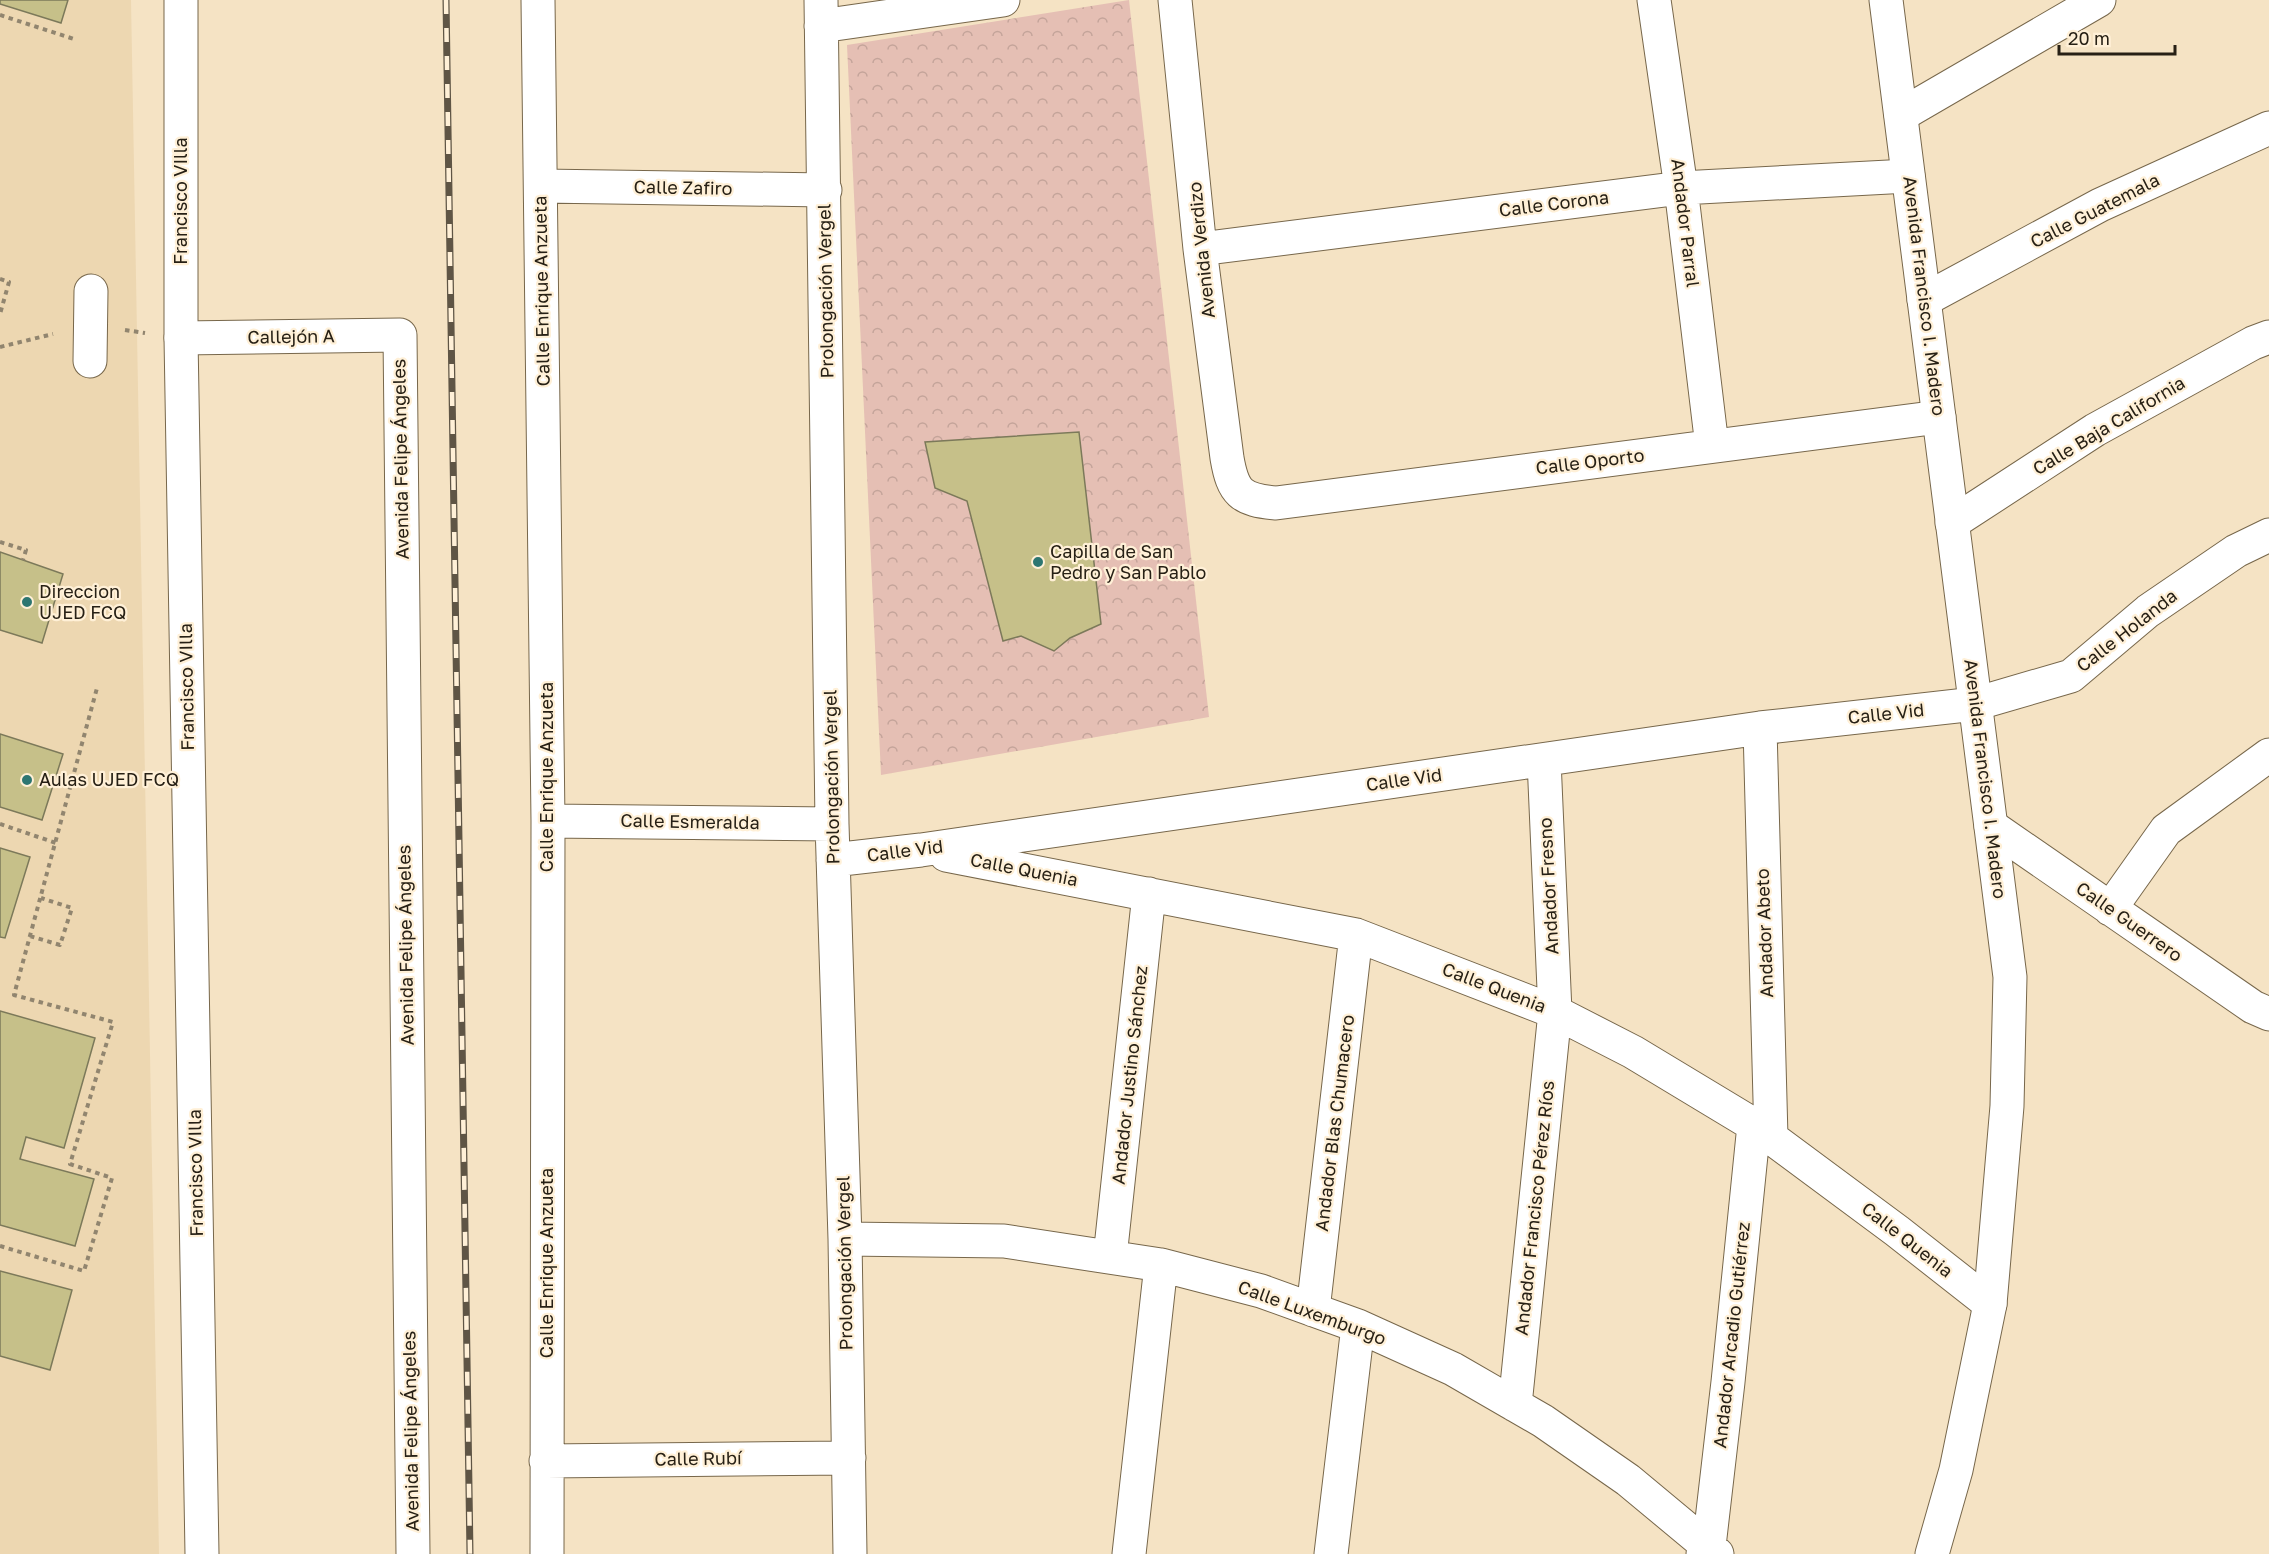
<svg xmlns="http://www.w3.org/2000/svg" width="2269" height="1554" viewBox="0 0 2269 1554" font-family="'Golos Text',sans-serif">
  <defs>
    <pattern id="park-crowns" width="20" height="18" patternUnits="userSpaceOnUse" patternTransform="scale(1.5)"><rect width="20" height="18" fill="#e5bfb4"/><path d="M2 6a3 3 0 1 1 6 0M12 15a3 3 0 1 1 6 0" fill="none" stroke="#c4a49a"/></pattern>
  </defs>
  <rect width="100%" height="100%" fill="#f5e3c4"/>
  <path fill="#edd7b1" d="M 0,0 L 131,0 L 159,1554 L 0,1554 Z"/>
  <path fill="url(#park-crowns)" d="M 1129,0 L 1209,717 L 881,775 L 847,45 Z"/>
  <path fill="#c6c089" stroke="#7c795a" stroke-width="1.5" d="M 0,0 L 68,0 L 61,23 L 0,4 Z
    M 1079,432 L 1101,624 L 1070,638 L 1054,651 L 1021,636 L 1003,641 L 967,501 L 935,488 L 925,442 Z
    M 0,552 L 63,574 L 42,643 L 0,630 Z
    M 0,734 L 63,754 L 42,820 L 0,807 Z
    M 0,848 L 30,857 L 5,938 L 0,937 Z
    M 0,1011 L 95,1038 L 64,1148 L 26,1137 L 20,1159 L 94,1179 L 75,1246 L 0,1225 Z
    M 0,1271 L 72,1290 L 50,1370 L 0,1356 Z"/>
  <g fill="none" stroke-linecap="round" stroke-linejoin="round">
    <defs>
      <path id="street" d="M 538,0 L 548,821 L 547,1554
        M 821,0 L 832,824 L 845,1239 L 850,1554
        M 1175,0 L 1200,249 L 1227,458 C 1233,493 1241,500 1276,503 L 1939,417
        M 1654,0 L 1681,188 L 1712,446
        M 821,26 L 1003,0
        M 1901,115 L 2099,0
        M 541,186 L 825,190
        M 1200,249 L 1681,188 L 1908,176
        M 1924,300 L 2100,205 L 2269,128
        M 181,338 L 400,335 L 413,1554
        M 90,361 L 91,291
        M 1952,523 L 2095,430 L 2253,343 L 2269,337
        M 1760,728 L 1771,1137
        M 548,821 L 832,824
        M 1991,826 L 2253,1007 L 2269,1014
        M 946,855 L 1356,935 L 1555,1012 L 1633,1052 L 1754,1125 L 1897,1231 L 1990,1304
        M 833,860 L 921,850 L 1760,728 L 1975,704 L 2071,676 L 2148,611 L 2236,551 L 2269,535
        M 2110,909 L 2166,830 L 2269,755
        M 845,1239 L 1004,1241 L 1161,1265 L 1261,1291 L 1358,1326 L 1453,1369 L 1543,1421 L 1628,1480 L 1717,1554
        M 1110,1257 L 1149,894
        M 1313,1310 L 1356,935
        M 1515,1405 L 1555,1012 L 1544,760
        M 546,1461 L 849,1458
        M 1129,1554 L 1161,1265
        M 1331,1554 L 1358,1326
        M 1703,1554 L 1709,1546 L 1728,1382 L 1754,1125"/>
      <path id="secondary" d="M 181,0 L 181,338 L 202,1554"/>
      <path id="primary" d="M 1886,0 L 2010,977 L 2007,1106 L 1990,1304 L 1956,1470 L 1932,1554"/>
    </defs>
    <use href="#street" stroke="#77674b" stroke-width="35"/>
    <use href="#secondary" stroke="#77674b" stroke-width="35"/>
    <use href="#primary" stroke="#77674b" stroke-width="35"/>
    <path stroke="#91856f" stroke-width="4" stroke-dasharray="4.5 4.5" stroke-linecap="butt" d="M 0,15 L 77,40
      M 0,279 L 9,282 L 0,314
      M 125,330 L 145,333
      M 0,347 L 53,334
      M 0,542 L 26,550 L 23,560
      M 0,824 L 56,843
      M 30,936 L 60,945 L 72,908 L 41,898
      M 0,1246 L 84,1271 L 112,1178 L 70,1164 L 113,1022 L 14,995 L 97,688"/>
    <use href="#street" stroke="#fff" stroke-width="33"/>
    <use href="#secondary" stroke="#fff" stroke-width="33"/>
    <use href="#primary" stroke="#fff" stroke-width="33"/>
    <defs>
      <path id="rail" d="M 446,0 L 470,1554"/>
    </defs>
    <use href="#rail" stroke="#5f5545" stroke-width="7"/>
    <use href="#rail" stroke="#fff0d7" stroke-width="4.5" stroke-dasharray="14" stroke-linecap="butt"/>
  </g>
  <g fill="#2d7671" stroke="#fff0d7" stroke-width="2">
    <circle cx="1038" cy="562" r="6"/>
    <circle cx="27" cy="602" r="6"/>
    <circle cx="27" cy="780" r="6"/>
  </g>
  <g text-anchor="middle" stroke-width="4.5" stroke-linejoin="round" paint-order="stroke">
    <g font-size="18" fill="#272015" stroke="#fff0d7">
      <text transform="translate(683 188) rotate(1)" y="6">Calle Zafiro</text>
      <text transform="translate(181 201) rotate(-90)" y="6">Francisco VIlla</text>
      <text transform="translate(1554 204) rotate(-7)" y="6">Calle Corona</text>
      <text transform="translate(2095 211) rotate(-27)" y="6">Calle Guatemala</text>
      <text transform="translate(1685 223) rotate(83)" y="6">Andador Parral</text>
      <text transform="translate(1202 250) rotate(-96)" y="6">Avenida Verdizo</text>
      <text transform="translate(542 291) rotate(-91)" y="6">Calle Enrique Anzueta</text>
      <text transform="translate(826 291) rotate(-91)" y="6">Prolongación Vergel</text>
      <text transform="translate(1924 296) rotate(83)" y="6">Avenida Francisco I. Madero</text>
      <text transform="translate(291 337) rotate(-1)" y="6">Callejón A</text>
      <text transform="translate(2109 426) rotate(-31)" y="6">Calle Baja California</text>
      <text transform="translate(401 459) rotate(-91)" y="6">Avenida Felipe Ángeles</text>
      <text transform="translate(1590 462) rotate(-7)" y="6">Calle Oporto</text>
      <text transform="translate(2127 631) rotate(-38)" y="6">Calle Holanda</text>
      <text transform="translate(187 687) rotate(-91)" y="6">Francisco VIlla</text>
      <text transform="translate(1886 714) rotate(-6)" y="6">Calle Vid</text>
      <text transform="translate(547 777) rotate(-90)" y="6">Calle Enrique Anzueta</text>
      <text transform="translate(832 777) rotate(-91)" y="6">Prolongación Vergel</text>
      <text transform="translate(1985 779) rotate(83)" y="6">Avenida Francisco I. Madero</text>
      <text transform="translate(1404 780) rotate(-8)" y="6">Calle Vid</text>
      <text transform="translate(690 822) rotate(1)" y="6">Calle Esmeralda</text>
      <text transform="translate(905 851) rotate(-7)" y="6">Calle Vid</text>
      <text transform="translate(1024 870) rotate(11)" y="6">Calle Quenia</text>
      <text transform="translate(1549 886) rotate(-93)" y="6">Andador Fresno</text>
      <text transform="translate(2129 922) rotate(35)" y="6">Calle Guerrero</text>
      <text transform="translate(1765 933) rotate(-92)" y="6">Andador Abeto</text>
      <text transform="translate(406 945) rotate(-91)" y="6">Avenida Felipe Ángeles</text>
      <text transform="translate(1494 988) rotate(21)" y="6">Calle Quenia</text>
      <text transform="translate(1130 1075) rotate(-84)" y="6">Andador Justino Sánchez</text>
      <text transform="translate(1335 1123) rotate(-83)" y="6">Andador Blas Chumacero</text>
      <text transform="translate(196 1173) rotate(-91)" y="6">Francisco VIlla</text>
      <text transform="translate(1535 1208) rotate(-84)" y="6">Andador Francisco Pérez Ríos</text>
      <text transform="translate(1907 1240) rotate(38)" y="6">Calle Quenia</text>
      <text transform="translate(547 1263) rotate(-90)" y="6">Calle Enrique Anzueta</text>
      <text transform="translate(845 1263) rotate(-91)" y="6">Prolongación Vergel</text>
      <text transform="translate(1312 1313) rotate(20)" y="6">Calle Luxemburgo</text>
      <text transform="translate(1732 1335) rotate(-84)" y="6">Andador Arcadio Gutiérrez</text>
      <text transform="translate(411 1431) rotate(-91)" y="6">Avenida Felipe Ángeles</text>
      <text transform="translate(698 1459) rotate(-1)" y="6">Calle Rubí</text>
    </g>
    <g font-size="18" fill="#272015" stroke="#fff0d7" text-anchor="start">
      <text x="1050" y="558">Capilla de San<tspan x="1050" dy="21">Pedro y San Pablo</tspan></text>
      <text x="39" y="598">Direccion<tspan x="39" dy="21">UJED FCQ</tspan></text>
      <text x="39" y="786">Aulas UJED FCQ</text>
    </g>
  </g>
  <path d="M2059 45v9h116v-9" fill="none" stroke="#272015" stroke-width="3"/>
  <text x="2068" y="45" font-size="18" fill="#272015" stroke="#fff0d7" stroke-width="4.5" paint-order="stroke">20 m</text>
</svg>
